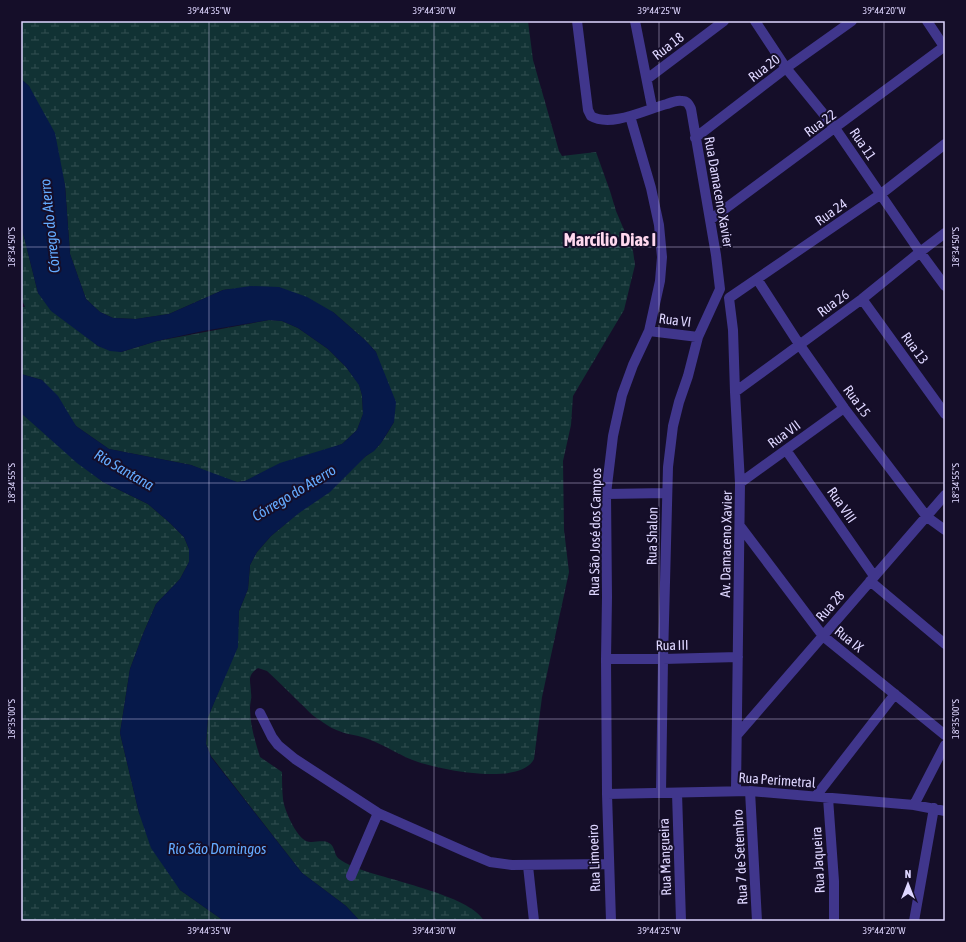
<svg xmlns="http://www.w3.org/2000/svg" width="966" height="942" viewBox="0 0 966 942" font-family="'Asap Condensed',sans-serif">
  <defs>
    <pattern id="wetland-marsh" width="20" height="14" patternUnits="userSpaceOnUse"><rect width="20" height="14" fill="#113234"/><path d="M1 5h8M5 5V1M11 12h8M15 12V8" fill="none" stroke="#334f52"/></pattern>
  </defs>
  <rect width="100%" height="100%" fill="#150e29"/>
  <path fill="url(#wetland-marsh)" d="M 21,21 L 528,21 L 533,60 L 559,151 L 562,156 L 596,152 L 610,191 L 616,211 L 633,251 L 635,265 L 624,310 L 573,396 L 571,425 L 563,461 L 564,530 L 569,572 L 542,697 L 534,759 C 520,786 442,770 418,762 C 402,757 385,745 368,739 C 359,735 348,735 339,731 C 332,729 324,723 318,719 C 311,715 306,708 300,703 C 289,692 278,681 267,671 L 258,668 C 246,676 251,681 251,693 C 252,698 250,703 250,708 C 250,725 255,741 260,757 L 282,772 C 282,781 282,790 283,799 C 284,810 296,836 306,841 C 313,844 322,839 329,843 C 335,846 334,854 338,858 C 342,861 349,865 354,867 C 382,879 471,895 484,921 L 360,921 L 346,906 L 302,873 L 211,756 L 206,744 L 208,717 L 237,647 L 239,611 L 248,589 L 250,565 L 257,552 L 271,536 L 366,456 C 380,448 386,435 394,422 L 376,352 L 365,340 L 333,312 L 230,289 L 223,290 L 169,314 L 136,319 L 113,318 L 100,312 L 86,299 L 70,254 L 65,185 L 29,86 L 21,79 Z
    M 21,225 L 38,293 L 98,346 L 121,352 L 157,341 L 269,320 L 282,321 L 298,328 L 328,349 L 346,367 L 359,384 L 362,395 L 363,414 L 357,430 L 342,444 L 245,481 L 238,482 L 230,481 L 191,465 L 109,449 L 76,426 L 42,380 L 21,374 L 21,307 L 25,307 L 21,298 Z
    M 21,413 L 103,482 L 148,504 L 170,523 L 184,537 L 189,549 L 189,562 L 180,579 L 156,604 L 143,634 L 130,669 L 120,733 L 139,813 L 180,890 L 224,921 L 21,921 Z"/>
  <path fill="#06194a" d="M 21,79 L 29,86 L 55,133 L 65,185 L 70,254 L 86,299 L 100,312 L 113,318 L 136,319 L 169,314 L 223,290 L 251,286 L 279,287 L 307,297 L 333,312 L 365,340 L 376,352 L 396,402 L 394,422 L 381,443 L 374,451 L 366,456 L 330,492 L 299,513 L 271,536 L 257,552 L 250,565 L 248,589 L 239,611 L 238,647 L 208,717 L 206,744 L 211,757 L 302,873 L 346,906 L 360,921 L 224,921 L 180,890 L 151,848 L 139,813 L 120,733 L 130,669 L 143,634 L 156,604 L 180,579 L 189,562 L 189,549 L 184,537 L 170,523 L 148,504 L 103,482 L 77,463 L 21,413 L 21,374 L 42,380 L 58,396 L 76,426 L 109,449 L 191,465 L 237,482 L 245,481 L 280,463 L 342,444 L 357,430 L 363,414 L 362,395 L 359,385 L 346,367 L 328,349 L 298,328 L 282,321 L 269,320 L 203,331 L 157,341 L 121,352 L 110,351 L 98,346 L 51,311 L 38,293 L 21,225 L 21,188 L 23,171 L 21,154 Z"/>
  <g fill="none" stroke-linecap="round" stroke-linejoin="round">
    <path stroke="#40368c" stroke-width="10" d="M 577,21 L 588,110 L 591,116 C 611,128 647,109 667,104 C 672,102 678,100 682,101 C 688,101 689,105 691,109 L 716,255 L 720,289
      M 635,21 L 652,107
      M 755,21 L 786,68 L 835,128 L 920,252 L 945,286
      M 927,21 L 945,48
      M 647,79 L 724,21
      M 695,138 L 786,68 L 852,21
      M 710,220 L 945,46
      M 757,279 L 799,344 L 844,408 L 927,517 L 945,530
      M 729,298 L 733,330 L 735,392 L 740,483 L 736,790
      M 729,298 L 881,194 L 945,144
      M 862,299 L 945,414
      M 649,331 L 698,337
      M 735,392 L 862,299 L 920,252 L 945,233
      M 786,450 L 874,576
      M 740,483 L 844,408
      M 606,494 L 667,493
      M 740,526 L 823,636 L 945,735
      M 870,581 L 945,644
      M 606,659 L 663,659 L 738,657
      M 260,713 L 272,737 L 278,745 L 295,759 L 378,813 L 466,852 L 490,862 L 512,865 L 608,864
      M 737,735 L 945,495
      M 750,791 L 757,921
      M 661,793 L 663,659 L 668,467 L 673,426 L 679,402 L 688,376 L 698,337 L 720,289
      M 677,793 L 681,921
      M 607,794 L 750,791 L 914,805 L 945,811
      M 816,796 L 895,694
      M 828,798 L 834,881 L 834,921
      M 914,805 L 945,745
      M 528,866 L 534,921
      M 351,876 L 378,813
      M 611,921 L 607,794 L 606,659 L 607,597 L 606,494 L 613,436 L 622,395 L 633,365 L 649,331 L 660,281 L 662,257 L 659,225 L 651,188 L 630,116
      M 914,921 L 934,808"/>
  </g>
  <path fill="none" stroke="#ded6ff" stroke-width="1" stroke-opacity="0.45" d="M 209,21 L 209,921M 434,21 L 434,921M 659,21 L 659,921M 884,21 L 884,921M 21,247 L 945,247M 21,483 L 945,483M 21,719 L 945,719"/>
  <g text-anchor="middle" stroke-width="4" stroke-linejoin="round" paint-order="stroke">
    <g font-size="14" fill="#ded6ff" stroke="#150e29">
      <text transform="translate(668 46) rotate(-37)" y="5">Rua 18</text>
      <text transform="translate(764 68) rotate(-37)" y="5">Rua 20</text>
      <text transform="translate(820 123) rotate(-36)" y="5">Rua 22</text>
      <text transform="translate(863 144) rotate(56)" y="5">Rua 11</text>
      <text transform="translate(719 192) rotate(80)" y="5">Rua Damaceno Xavier</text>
      <text transform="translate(831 212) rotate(-35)" y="5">Rua 24</text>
      <text transform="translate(833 303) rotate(-36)" y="5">Rua 26</text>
      <text transform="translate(675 320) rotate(7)" y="5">Rua VI</text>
      <text transform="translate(915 348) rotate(54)" y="5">Rua 13</text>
      <text transform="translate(857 401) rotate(54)" y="5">Rua 15</text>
      <text transform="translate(784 434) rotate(-36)" y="5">Rua VII</text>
      <text transform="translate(842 505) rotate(55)" y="5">Rua VIII</text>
      <text transform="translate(595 532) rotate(-89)" y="5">Rua São José dos Campos</text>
      <text transform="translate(652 536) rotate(-89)" y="5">Rua Shalon</text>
      <text transform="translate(726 544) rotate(-89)" y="5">Av. Damaceno Xavier</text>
      <text transform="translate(830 606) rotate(-49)" y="5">Rua 28</text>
      <text transform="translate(849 639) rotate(39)" y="5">Rua IX</text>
      <text transform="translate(672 645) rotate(-1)" y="5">Rua III</text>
      <text transform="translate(777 780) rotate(4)" y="5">Rua Perimetral</text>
      <text transform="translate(665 857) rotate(-92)" y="5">Rua Mangueira</text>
      <text transform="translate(740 857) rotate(-93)" y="5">Rua 7 de Setembro</text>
      <text transform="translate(594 858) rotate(-92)" y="5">Rua Limoeiro</text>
      <text transform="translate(818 860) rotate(-93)" y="5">Rua Jaqueira</text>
    </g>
    <g font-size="15" font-style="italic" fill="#64abff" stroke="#150e29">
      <text transform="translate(50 226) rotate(-96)" y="5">Córrego do Aterro</text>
      <text transform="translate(124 470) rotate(30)" y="5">Rio Santana</text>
      <text transform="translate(294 493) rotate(-31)" y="5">Córrego do Aterro</text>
      <text x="217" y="854">Rio São Domingos</text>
    </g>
    <g font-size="18" font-weight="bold" fill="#ffd8ee" stroke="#150e29">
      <text x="610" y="246">Marcílio Dias I</text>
    </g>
  </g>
  <rect width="966" height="942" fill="none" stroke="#150e29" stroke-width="44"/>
  <g transform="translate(908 884)" stroke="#150e29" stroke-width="3" paint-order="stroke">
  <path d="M0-3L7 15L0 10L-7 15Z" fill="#ded6ff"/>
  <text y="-6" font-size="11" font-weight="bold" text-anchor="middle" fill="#ded6ff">N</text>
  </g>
  <rect x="22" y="22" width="922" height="898" fill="none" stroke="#ded6ff" stroke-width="1.5"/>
  <g font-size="10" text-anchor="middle" fill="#ded6ff">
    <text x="209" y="14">39°44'35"W</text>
    <text x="434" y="14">39°44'30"W</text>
    <text x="659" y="14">39°44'25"W</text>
    <text x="884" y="14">39°44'20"W</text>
    <text transform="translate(11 247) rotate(-90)" y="4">18°34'50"S</text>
    <text transform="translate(955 247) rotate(-90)" y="4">18°34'50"S</text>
    <text transform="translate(11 483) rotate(-90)" y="4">18°34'55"S</text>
    <text transform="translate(955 483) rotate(-90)" y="4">18°34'55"S</text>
    <text transform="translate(11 719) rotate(-90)" y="4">18°35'00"S</text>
    <text transform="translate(955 719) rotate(-90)" y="4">18°35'00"S</text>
    <text x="209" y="934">39°44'35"W</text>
    <text x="434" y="934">39°44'30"W</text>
    <text x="659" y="934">39°44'25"W</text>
    <text x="884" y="934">39°44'20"W</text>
  </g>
</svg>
